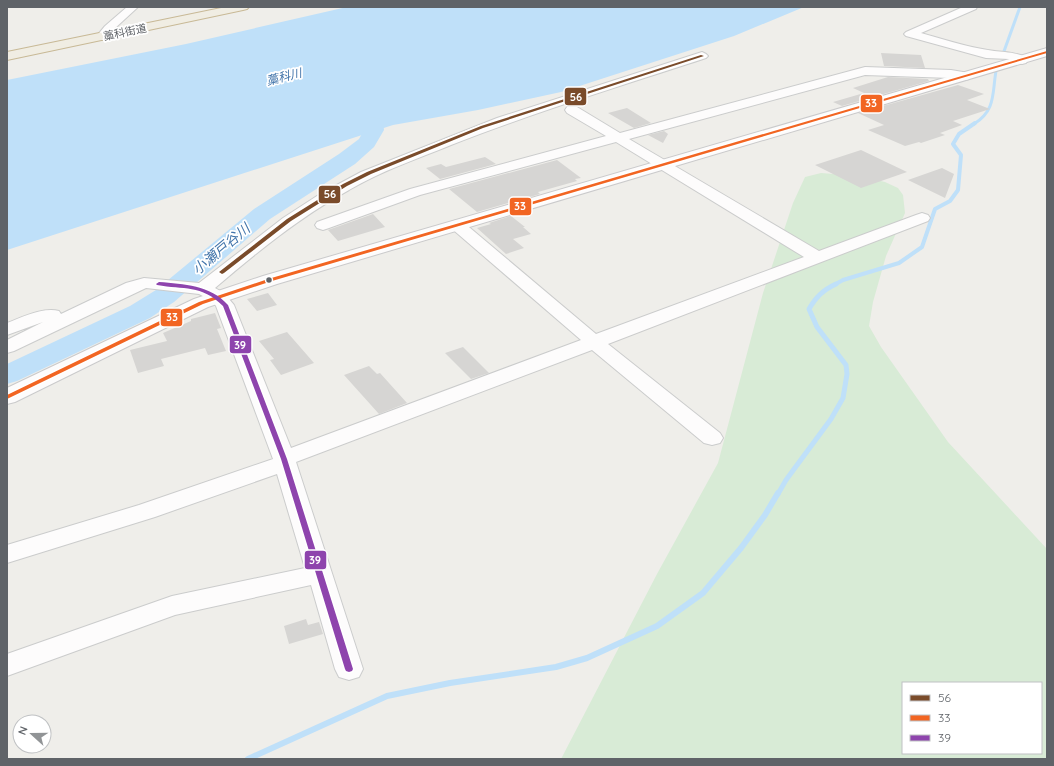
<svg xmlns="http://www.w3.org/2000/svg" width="1054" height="766" viewBox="0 0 1054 766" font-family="Quicksand,'Noto Sans JP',sans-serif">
  <rect width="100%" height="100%" fill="#efeeea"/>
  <path fill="#d8ebd6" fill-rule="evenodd" d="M 821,173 L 859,176 L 885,182 L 898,188 L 903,195 L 905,213 L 886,256 L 873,302 L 869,326 L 881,347 L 948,442 L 1047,549 L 1047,759 L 561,759 L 657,574 L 718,463 L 763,293 L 793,203 L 805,177 ZM 903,683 L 1041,683 L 1041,753 L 903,753 Z"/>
  <path fill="#bfe0f9" d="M 347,7 L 804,7 L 734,36 L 561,92 L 478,110 L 393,125 L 7,250 L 7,80 L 186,44 Z"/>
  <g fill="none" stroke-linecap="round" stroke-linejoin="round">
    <path stroke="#bfe0f9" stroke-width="3" d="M 1003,54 L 1020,7
      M 974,124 C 996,110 992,94 996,71"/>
    <path stroke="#bfe0f9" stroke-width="4" d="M 834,285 L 843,280 L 899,263 L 922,247 L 935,209 L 950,201 L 958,190 L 961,155 L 953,144 L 959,134 L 975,123"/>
    <path stroke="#bfe0f9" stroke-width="5" d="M 778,494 L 786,480 L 831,419 L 843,398 L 847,374 L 846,365 L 817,327 L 809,309 C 816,297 823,290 836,284"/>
    <path stroke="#bfe0f9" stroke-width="6" d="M 248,759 L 387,696 L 450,683 L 556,667 L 587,658 L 657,626 L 703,593 L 741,548 L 765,515 L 778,493"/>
    <path fill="#bfe0f9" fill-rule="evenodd" d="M 373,117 L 380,119 L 383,123 L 384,130 L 374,147 L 355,164 L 270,219 L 174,302 L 150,318 L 17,381 L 7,384 L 7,364 L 130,306 L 156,290 L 254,209 L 339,154 L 359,139 L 364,130 L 363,123 L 366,119 Z"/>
  </g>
  <path fill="#d6d5d3" d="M 881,53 L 921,55 L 925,68 L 884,66 Z
    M 888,77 L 928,79 L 929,81 L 842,106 L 833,102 L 864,93 L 853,88 Z
    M 958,85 L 984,94 L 967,100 L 990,109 L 953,121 L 962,125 L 940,133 L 945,135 L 921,143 L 919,142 L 905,146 L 868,130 L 884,125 L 858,113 Z
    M 627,108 L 651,123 L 634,128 L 608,113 Z
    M 664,131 L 668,134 L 663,143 L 648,135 Z
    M 861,150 L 907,172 L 861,188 L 815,165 Z
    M 485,157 L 496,164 L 440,179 L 426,168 L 441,164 L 446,167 Z
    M 557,160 L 581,178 L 575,179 L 577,181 L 538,192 L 540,194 L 477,212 L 449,189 Z
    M 942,168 L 954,174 L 945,198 L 908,180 Z
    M 373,214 L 385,227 L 338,241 L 328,230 Z
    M 511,216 L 525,227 L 523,227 L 531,234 L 513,239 L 524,248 L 506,254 L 477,228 L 491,224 L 489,223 Z
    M 268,293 L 277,305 L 257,311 L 247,299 Z
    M 215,313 L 221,328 L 217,329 L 226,351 L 208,355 L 205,348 L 161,359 L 164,366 L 138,373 L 130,350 L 167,341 L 163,333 L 191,321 L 191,319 Z
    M 287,332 L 314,363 L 281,375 L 270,360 L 274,359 L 259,341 Z
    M 463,347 L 489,373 L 471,379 L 445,353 Z
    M 369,366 L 377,374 L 380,373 L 407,403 L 379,414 L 344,375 Z
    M 306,619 L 308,625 L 319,622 L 323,634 L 289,644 L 284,626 Z"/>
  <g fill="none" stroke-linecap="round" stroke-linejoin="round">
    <defs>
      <path id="street" d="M 127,7 L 138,7 L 113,30 L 105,40 L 97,40 L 95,38 L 105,26 Z
        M 963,7 L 977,7 L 976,9 L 921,33 C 949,41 976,50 1005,52 C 1012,53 1024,54 1028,60 L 1026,63 L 1022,64 L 1009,59 L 986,58 L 906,36 L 904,34 L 906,32 Z
        M 702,52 L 706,54 L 708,56 L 706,58 C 621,86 535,112 451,145 C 417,159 381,171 349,190 C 300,217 257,252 215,288 L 224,293 L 234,305 L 291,448 L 581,340 L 451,228 L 449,225 L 451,222 L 457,220 L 463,222 L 596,334 L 804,257 L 616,142 L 420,195 L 329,228 L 323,230 L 317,228 L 315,225 L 317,222 L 410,189 L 606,136 L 567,113 L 565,110 L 567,107 L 577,107 L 620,133 L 865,67 L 951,70 L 969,73 L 971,76 L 969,79 L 965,80 L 951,78 L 865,75 L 629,139 L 819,251 L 916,215 L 922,213 L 928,215 L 930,218 L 928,221 L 608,344 L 720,433 L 723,438 L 720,443 L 712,445 L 704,443 L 592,350 L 296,462 L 363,669 L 359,677 L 349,680 L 339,677 L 335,669 L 311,585 L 175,615 L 7,676 L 7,654 L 172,596 L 305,568 L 277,474 L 155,517 L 7,563 L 7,545 L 139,505 L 273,459 L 216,306 L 212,301 L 199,294 L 146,288 L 14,351 L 7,353 L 7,340 L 43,322 L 7,335 L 7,323 C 23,317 43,307 59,311 L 61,314 L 126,283 L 144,278 L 199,283 L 283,218 L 320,194 L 361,172 L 497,118 Z"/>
      <path id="secondary" d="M 1047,48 L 1047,56 L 277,284 L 208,307 L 15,402 L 7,404 L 7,388 L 194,299 L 263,276 Z"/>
      <path id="highway" d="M 226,7 L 249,7 L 247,9 L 243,10 L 7,60 L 7,52 Z"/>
    </defs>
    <use href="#street" stroke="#cbcccc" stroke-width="2"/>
    <use href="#secondary" stroke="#cacacb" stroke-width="2"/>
    <use href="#highway" stroke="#c8b996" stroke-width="2"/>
    <use href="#street" fill="#fdfcfc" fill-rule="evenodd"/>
    <use href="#secondary" fill="#fdfcfc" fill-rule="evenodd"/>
    <use href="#highway" fill="#f0ede3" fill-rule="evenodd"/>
    <defs>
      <path id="bus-1" d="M 701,55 L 704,56 L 483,128 L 371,174 L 347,186 L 291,221 L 224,273 L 222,274 L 219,272 L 287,219 L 343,184 L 367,172 L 481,126 Z"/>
      <path id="bus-2" d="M 1047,51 L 1047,53 L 272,281 L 203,304 L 7,399 L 7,395 L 199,302 L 268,279 Z"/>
      <path id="bus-3" d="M 159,282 C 184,284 210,285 228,305 L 287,459 L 353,669 L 352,671 L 349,672 L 346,671 L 345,669 L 281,459 L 223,306 C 201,284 184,290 157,285 L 156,284 Z"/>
    </defs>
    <use href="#bus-1" stroke="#fff" stroke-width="3"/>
    <use href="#bus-2" stroke="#fff" stroke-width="3"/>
    <use href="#bus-3" stroke="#fff" stroke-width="3"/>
    <use href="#bus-1" fill="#7a4b2a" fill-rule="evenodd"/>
    <use href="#bus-2" fill="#f26522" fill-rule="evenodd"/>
    <use href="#bus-3" fill="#8e44ad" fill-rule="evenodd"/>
  </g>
  <circle fill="#5f6368" stroke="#fff" stroke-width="1.5" cx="269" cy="280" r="3.5"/>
  <g text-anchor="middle" stroke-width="3.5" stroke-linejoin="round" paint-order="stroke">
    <g font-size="11" fill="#5f6368" stroke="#fff">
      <text transform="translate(125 32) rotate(-12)" y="4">藁科街道</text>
    </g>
    <g font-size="12" font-style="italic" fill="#4174aa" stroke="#fff">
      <text transform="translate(284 77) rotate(-14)" y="4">藁科川</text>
    </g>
    <g font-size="14" font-style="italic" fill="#4174aa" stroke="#fff">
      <text transform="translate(221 249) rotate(-40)" y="5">小瀬戸谷川</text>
    </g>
  </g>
  <g stroke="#fff" stroke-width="1.5">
    <rect x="564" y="87" width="23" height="19" rx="4" fill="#7a4b2a"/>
    <rect x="860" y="94" width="23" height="19" rx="4" fill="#f26522"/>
    <rect x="318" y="185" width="23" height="19" rx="4" fill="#7a4b2a"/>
    <rect x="509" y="197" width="23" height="19" rx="4" fill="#f26522"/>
    <rect x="160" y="308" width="23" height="19" rx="4" fill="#f26522"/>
    <rect x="229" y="335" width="23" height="19" rx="4" fill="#8e44ad"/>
    <rect x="304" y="550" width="23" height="20" rx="4" fill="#8e44ad"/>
  </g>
  <g font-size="11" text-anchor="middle" font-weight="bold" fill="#fff">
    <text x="576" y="101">56</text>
    <text x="871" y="107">33</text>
    <text x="330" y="198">56</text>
    <text x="520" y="210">33</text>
    <text x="172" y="321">33</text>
    <text x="240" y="349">39</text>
    <text x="315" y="564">39</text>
  </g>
  <rect width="1054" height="766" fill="none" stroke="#5f6368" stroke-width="16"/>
  <rect x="902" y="682" width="140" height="72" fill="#ffffff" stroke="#bfc1c3"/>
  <rect x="910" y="695" width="20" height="6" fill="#7a4b2a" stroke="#bfc1c3"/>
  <text x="938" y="702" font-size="12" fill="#5f6368">56</text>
  <rect x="910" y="715" width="20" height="6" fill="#f26522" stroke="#bfc1c3"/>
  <text x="938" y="722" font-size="12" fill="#5f6368">33</text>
  <rect x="910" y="735" width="20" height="6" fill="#8e44ad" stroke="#bfc1c3"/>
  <text x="938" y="742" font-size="12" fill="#5f6368">39</text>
  <g transform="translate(32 734) rotate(291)"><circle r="19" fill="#ffffff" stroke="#bfc1c3"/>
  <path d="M0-3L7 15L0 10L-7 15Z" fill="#919496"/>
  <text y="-6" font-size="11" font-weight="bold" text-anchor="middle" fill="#5f6368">N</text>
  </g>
</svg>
